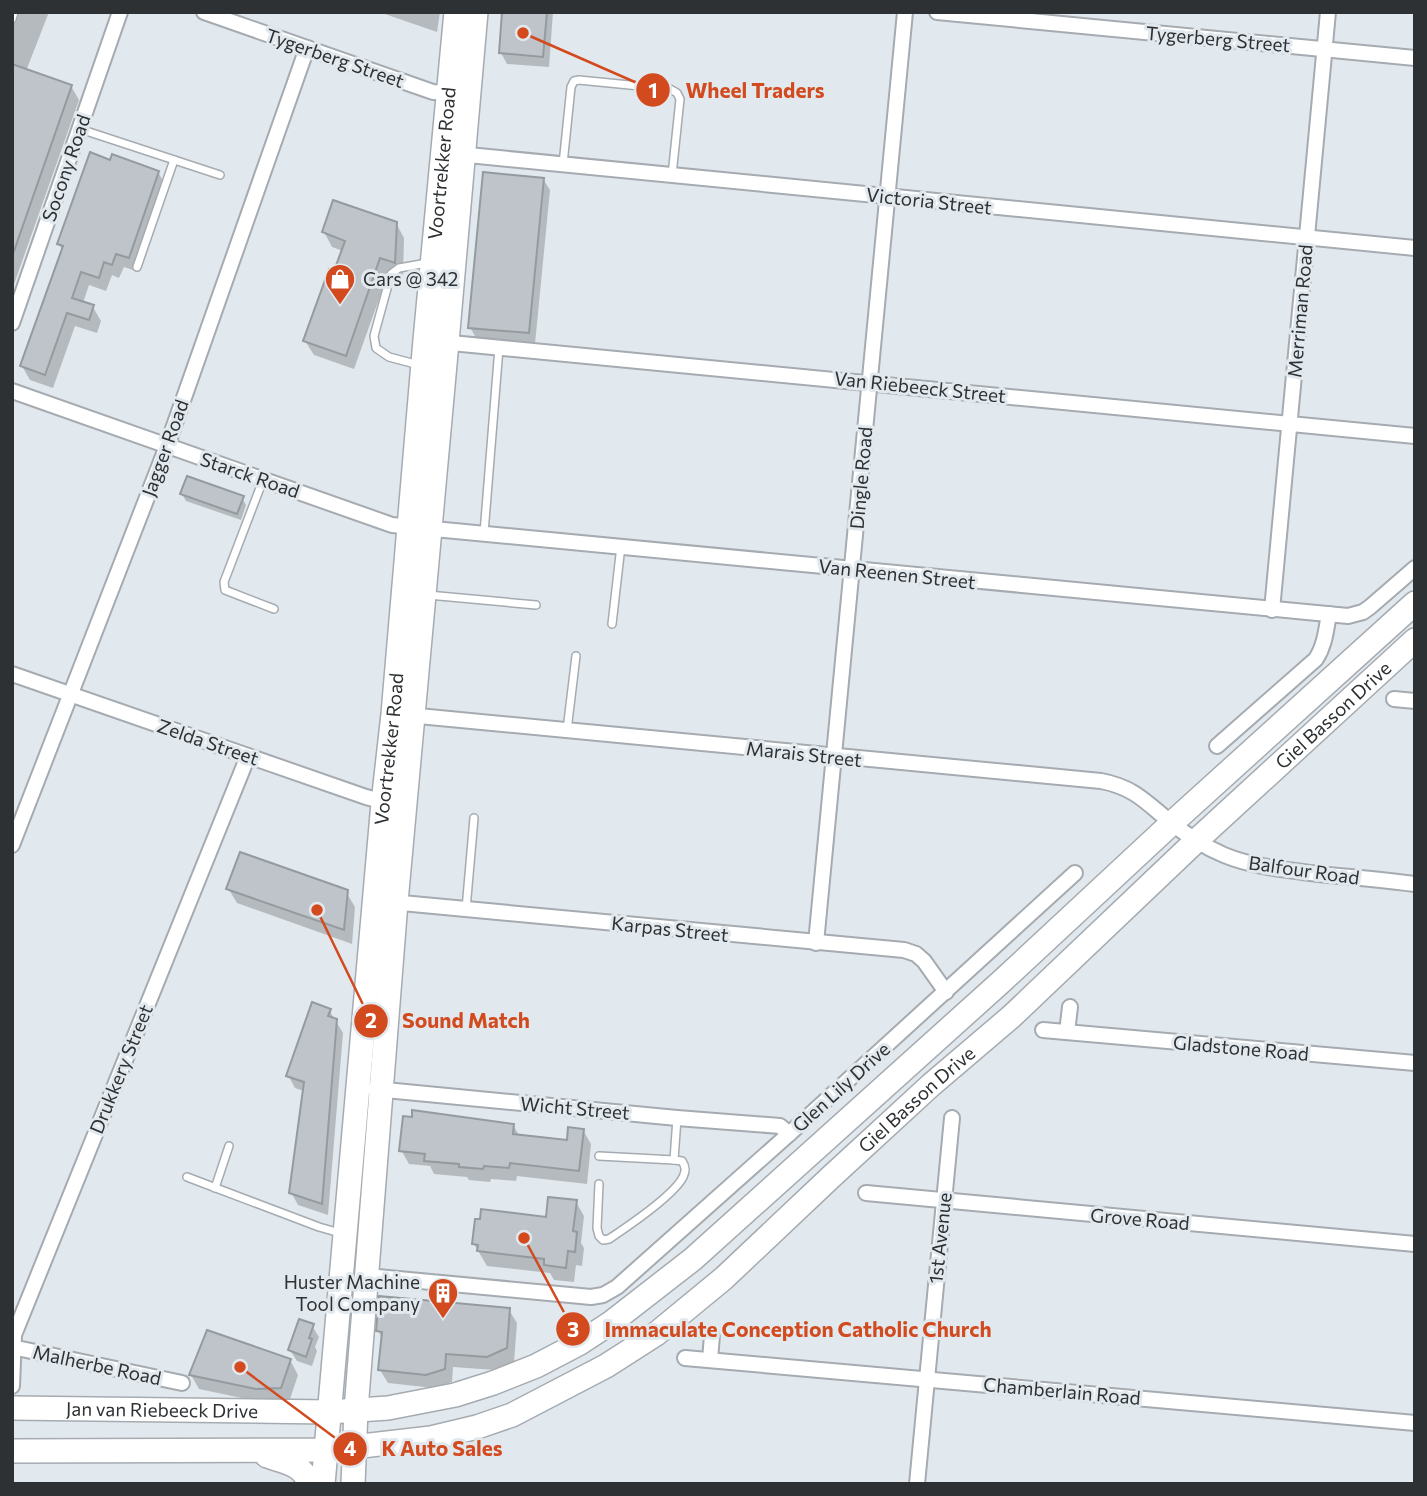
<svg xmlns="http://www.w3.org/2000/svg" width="1427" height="1496" font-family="Commissioner,sans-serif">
<rect width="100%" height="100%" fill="#e2e9ee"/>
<!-- shadow -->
<g fill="#0003">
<path d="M12 12H49L26 71 71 86 79 100 12 290Z"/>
<path d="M379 12H440L437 32Z"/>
<path d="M504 12H553L549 67 507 64 501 53Z"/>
<path d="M111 162 158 172 166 186 136 271 124 267 119 278 112 275 106 291 89 285 83 303 93 307 101 321 97 333 75 326 53 388 30 380 22 366 63 251 59 244Z"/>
<path d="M543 179 550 190 535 344 476 338 470 327Z"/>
<path d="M396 223 404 238 403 276 389 271 354 369 314 355 305 341 343 251 332 247 324 232Z"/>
<path d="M182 494 242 498 246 505 241 520 186 501Z"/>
<path d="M228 888 346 892 355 907 352 944 237 903Z"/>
<path d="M329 1010 343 1033 328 1215 298 1205 291 1192 304 1091 295 1088 288 1075Z"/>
<path d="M513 1125 520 1137 568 1142 583 1130 591 1144 587 1184 517 1176 516 1181 491 1179 490 1182 469 1180 467 1177 434 1174 430 1166 409 1164 401 1150Z"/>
<path d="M576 1202 584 1216 581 1243 584 1248 582 1266 576 1265 574 1282 554 1280 550 1273 487 1266 474 1244 547 1219Z"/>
<path d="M509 1310 517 1323 514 1362 495 1370 453 1367 452 1382 434 1388 388 1383 380 1370 383 1339 378 1331Z"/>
<path d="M312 1326 319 1337 315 1347 317 1351 312 1366 297 1361 290 1350Z"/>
<path d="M290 1360 298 1375 289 1402 266 1403 199 1389 191 1375Z"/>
</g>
<!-- building -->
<g fill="#bec4ca" stroke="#949b9f" stroke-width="2">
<path d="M502 12H547L543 57 499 53Z"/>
<path d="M12 64 72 85 14 251 12 250Z"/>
<path d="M90 152 110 160 112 154 159 171 129 258 116 254 112 265 104 262 99 278 81 272 72 298 94 305 89 320 67 313 45 375 20 366 63 246 57 244Z"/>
<path d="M483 172 544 178 529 333 468 328Z"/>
<path d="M333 200 397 222 395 263 380 258 346 356 303 341 329 269 334 271 345 241 322 232Z"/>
<path d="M187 476 244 496 237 514 180 494Z"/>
<path d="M240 852 348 890 344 930 226 889Z"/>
<path d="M312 1002 331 1009 328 1016 337 1019 322 1204 289 1193 304 1082 286 1076Z"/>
<path d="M412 1110 514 1124 513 1134 567 1140 568 1127 584 1129 579 1171 510 1163 509 1168 484 1166 483 1169 459 1167V1164L424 1161 425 1154 399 1151 403 1116 412 1117Z"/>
<path d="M548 1197 577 1200 573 1231 577 1232 575 1252 568 1251 566 1268 544 1265V1259L477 1251 478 1245 472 1244 475 1219H480L481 1209 546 1217Z"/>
<path d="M379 1296 510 1308 507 1348 487 1357 446 1354 445 1369 426 1375 378 1370 382 1332 376 1331Z"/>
<path d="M299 1319 314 1324 309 1338 312 1339 306 1357 288 1350Z"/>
<path d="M207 1330 291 1359 281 1388 256 1389 189 1375Z"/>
</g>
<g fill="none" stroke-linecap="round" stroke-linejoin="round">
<!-- lane casing -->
<g stroke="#a5abb0" stroke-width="10">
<g id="lane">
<path d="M12 19 14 12"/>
<path d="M80 129 220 175"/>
<path d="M563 164 571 87 574 81 579 80 670 89 677 93 680 99 672 175"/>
<path d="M137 267 174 160"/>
<path d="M419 365 389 357 376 348 374 336 391 274 399 268 427 263"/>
<path d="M263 480 224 582 225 590 274 609"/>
<path d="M484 533 499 348"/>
<path d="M428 595 536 605"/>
<path d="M612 624 621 546"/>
<path d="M567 730 576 656"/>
<path d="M466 909 474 818"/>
<path d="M674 1160 677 1118"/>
<path d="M187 1177 319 1227 340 1233"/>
<path d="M599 1184 597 1228 599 1236 603 1240 609 1239C627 1227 674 1195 683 1177 686 1171 686 1167 682 1161L674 1160 599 1156"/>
<path d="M215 1188 229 1146"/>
</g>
</g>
<!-- street casing -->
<g stroke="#a5abb0" stroke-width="18">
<g id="street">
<path d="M204 12 433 92 455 93"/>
<path d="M937 12 1415 58"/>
<path d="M458 154 1415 248"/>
<path d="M12 323 120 12"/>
<path d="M441 342 1415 436"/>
<path d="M12 391 392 525 1348 616 1363 612 1370 607 1415 568"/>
<path d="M1272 610 1328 12"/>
<path d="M12 674 366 797 388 803"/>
<path d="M1394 699 1415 701"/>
<path d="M408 715 1101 781C1133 787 1145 801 1169 821 1185 834 1205 847 1224 855 1253 867 1287 870 1318 874 1351 877 1383 880 1415 884"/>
<path d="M1217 746 1316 659C1325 645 1326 630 1329 614"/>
<path d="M12 845 167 446 307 48"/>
<path d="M391 902 904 950 916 954 924 961 946 992"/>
<path d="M816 943 905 12"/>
<path d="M1043 1030 1415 1063"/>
<path d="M1067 1032 1070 1007"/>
<path d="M375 1089 677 1118 780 1126 789 1134"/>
<path d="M866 1193 1415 1244"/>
<path d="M367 1276 591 1297 603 1295 617 1287 789 1134 1075 873"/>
<path d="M12 1347 182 1383"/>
<path d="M685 1358 1415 1423"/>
<path d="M710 1360 712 1335"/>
<path d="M12 1386 14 1335 248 756"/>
<path d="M917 1484 952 1118"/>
</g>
</g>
<!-- primary casing -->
<g stroke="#a5abb0" stroke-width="26">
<g id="primary">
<path id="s1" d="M12 1408 329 1412 388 1408 455 1395 493 1383 536 1366 580 1343 612 1322 693 1259 1002 981 1172 823 1415 603"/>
<path id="s2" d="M12 1451 327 1450 431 1438 477 1427 512 1415 606 1366 656 1334 724 1278 832 1176 931 1085 1012 1016 1197 840 1415 640"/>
<path d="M267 1456C284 1462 304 1464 309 1484"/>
<path id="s3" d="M323 1484 383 803 393 714 425 340 456 12"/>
<path d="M353 1484 356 1410 396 902 447 342 476 12"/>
</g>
</g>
<!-- lane -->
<use href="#lane" stroke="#fff" stroke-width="7"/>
<!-- street -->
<use href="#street" stroke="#fff" stroke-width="14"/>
<!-- primary -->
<use href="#primary" stroke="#fff" stroke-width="23"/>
</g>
<!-- icons -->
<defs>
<g id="shop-pin" transform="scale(1.575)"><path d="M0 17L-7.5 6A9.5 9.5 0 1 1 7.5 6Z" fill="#d24a1e" stroke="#e2e9ee"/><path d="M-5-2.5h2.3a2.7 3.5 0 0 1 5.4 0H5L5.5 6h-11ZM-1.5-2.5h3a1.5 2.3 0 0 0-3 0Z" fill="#fff"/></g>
<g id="building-pin" transform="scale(1.575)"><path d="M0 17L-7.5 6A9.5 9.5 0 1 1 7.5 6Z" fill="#d24a1e" stroke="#e2e9ee"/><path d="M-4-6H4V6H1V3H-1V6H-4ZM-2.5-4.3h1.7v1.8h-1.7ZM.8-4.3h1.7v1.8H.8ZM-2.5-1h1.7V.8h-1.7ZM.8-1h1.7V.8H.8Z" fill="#fff"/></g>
</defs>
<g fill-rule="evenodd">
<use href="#shop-pin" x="340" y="279"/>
<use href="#building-pin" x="443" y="1293"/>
</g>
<g text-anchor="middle" stroke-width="6" stroke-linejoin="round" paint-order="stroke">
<!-- street labels -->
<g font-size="19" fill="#2e3133" stroke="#e2e9ee">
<text transform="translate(1218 39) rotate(5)" y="7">Tygerberg Street</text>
<text transform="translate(335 58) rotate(19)" y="7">Tygerberg Street</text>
<text dy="7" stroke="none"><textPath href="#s3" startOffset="1326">Voortrekker Road</textPath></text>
<text transform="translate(66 168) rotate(-71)" y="7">Socony Road</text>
<text transform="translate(929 201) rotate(6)" y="7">Victoria Street</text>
<text transform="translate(1300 311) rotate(-85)" y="7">Merriman Road</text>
<text transform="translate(920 387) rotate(6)" y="7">Van Riebeeck Street</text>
<text transform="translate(165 448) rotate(-70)" y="7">Jagger Road</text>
<text transform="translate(250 475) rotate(19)" y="7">Starck Road</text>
<text transform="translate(861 478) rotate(-85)" y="7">Dingle Road</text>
<text transform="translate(897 574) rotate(6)" y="7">Van Reenen Street</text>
<text dy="7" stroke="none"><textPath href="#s2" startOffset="1587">Giel Basson Drive</textPath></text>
<text transform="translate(208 742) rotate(19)" y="7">Zelda Street</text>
<text dy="7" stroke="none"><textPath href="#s3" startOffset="738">Voortrekker Road</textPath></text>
<text transform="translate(804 754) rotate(6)" y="7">Marais Street</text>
<text transform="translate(1304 870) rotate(8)" y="7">Balfour Road</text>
<text transform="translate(670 929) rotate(6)" y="7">Karpas Street</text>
<text transform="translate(1241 1048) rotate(5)" y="7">Gladstone Road</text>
<text transform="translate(121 1069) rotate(-68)" y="7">Drukkery Street</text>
<text transform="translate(841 1087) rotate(-42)" y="7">Glen Lily Drive</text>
<text dy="7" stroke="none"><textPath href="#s2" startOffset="1020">Giel Basson Drive</textPath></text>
<text transform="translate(575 1108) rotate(5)" y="7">Wicht Street</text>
<text transform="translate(1140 1219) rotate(5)" y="7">Grove Road</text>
<text transform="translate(940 1238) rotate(-84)" y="7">1st Avenue</text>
<text transform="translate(97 1365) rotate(12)" y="7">Malherbe Road</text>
<text transform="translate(1062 1391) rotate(5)" y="7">Chamberlain Road</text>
<text dy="7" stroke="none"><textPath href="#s1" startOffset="150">Jan van Riebeeck Drive</textPath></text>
</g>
<!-- poi labels -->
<g font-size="19" fill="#2e3133" stroke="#e2e9ee" text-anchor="start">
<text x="363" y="286">Cars @ 342</text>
<text x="420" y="1289" text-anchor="end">Huster Machine<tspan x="420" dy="22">Tool Company</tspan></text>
</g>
</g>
<!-- callouts -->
<path fill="none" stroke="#d24a1e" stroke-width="2.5" d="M523 33L653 90M317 910L371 1021M524 1238L573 1329M240 1367L350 1449"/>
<g fill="#d24a1e" stroke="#e2e9ee" stroke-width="2.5">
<circle cx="523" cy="33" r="7"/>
<circle cx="317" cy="910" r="7"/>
<circle cx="524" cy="1238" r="7"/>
<circle cx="240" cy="1367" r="7"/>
<circle cx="653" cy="90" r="18"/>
<circle cx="371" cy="1021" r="18"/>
<circle cx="573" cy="1329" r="18"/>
<circle cx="350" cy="1449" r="18"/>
</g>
<g font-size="21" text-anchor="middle" font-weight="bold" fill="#fff">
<text x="653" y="98">1</text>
<text x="371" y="1028">2</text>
<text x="573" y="1337">3</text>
<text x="350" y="1456">4</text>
</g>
<g font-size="21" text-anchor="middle" font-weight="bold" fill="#d24a1e" stroke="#e2e9ee" stroke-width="6" stroke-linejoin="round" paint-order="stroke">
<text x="755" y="98">Wheel Traders</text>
<text x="466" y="1028">Sound Match</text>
<text x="798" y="1337">Immaculate Conception Catholic Church</text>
<text x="442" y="1456">K Auto Sales</text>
</g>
<!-- border -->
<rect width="1427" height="1496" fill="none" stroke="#2e3133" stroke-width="28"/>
</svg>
